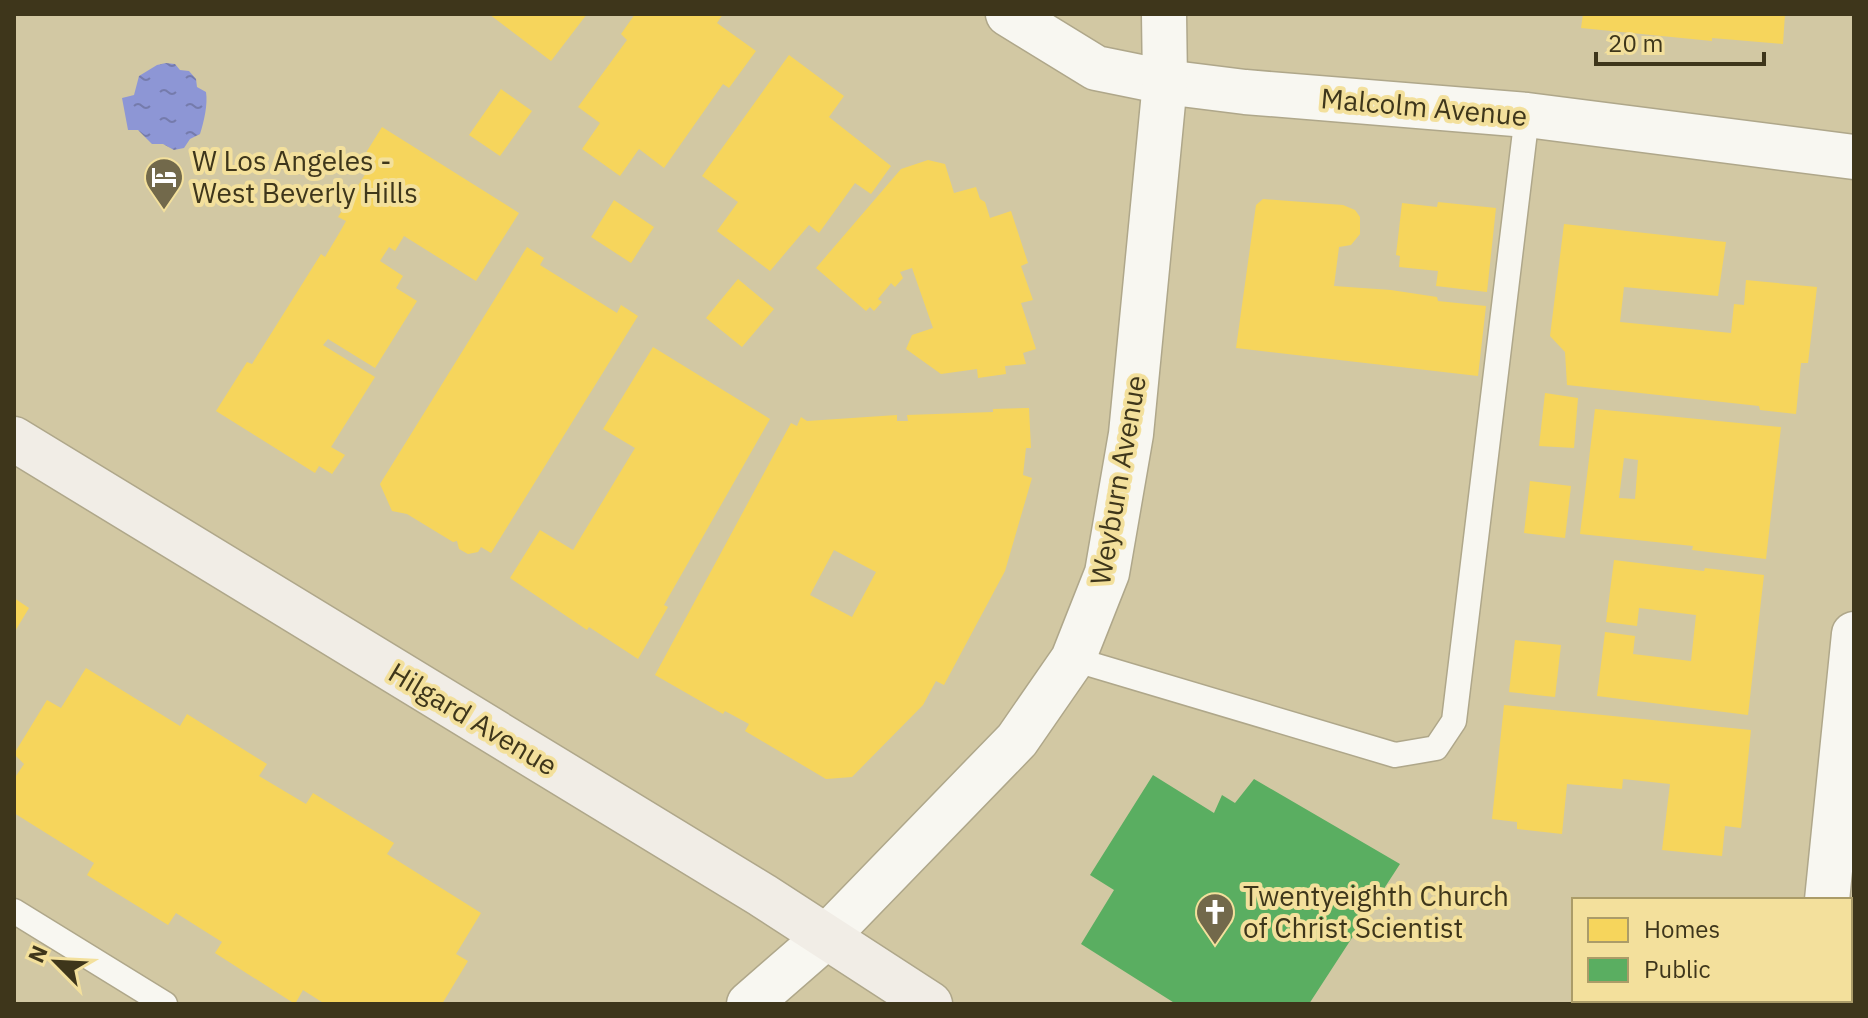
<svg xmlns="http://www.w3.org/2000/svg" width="1868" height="1018" font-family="'IBM Plex Sans',sans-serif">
<defs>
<pattern id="water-ripples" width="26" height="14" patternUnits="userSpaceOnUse" patternTransform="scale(2)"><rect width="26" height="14" fill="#8d96d5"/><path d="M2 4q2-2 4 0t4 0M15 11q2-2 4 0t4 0" fill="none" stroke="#757bac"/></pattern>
</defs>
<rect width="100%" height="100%" fill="#d2c8a3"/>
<!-- water -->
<path fill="url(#water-ripples)" d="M166 63 175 64 180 70 189 71 196 79 197 87 206 92C208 104 204 122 200 134L190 139 184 148 174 150 163 144H152L138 130H128L122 98 134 95 139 76 157 65Z"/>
<!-- homes -->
<g fill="#f6d55c" fill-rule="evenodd">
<path d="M489 14H587L551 61Z"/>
<path d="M635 14H723L717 23 756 51 729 88 723 84 664 168 639 149 620 176 582 149 600 123 578 107 627 40 621 34Z"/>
<path d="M1583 14H1785L1783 44 1712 38V41L1581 28Z"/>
<path d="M789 55 844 96 829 117 891 166 871 194 855 183 819 233 809 225 770 271 717 231 738 202 702 176Z"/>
<path d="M501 89 532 111 500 156 469 135Z"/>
<path d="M382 127 519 213 476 281 404 236 395 251 389 247 380 261 403 276 396 288 417 301 375 368 328 339 323 345 375 377 331 447 345 455 332 474 319 466 315 473 216 411 247 362 252 364 321 254 325 257 341 230 346 221 338 217 373 162 364 156Z"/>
<path d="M928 160 945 164 954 193 976 187 980 199 985 202 990 218 1011 211 1028 263 1021 266 1033 300 1021 303 1036 349 1023 353 1026 364 1005 366 1006 374 978 378 977 369 941 374 906 349 912 335 933 328 912 268 900 272 903 278 895 287 891 283 878 299 882 302 874 311 870 307 866 311 816 268 901 169Z"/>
<path d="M1263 199 1343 205 1355 210 1360 217V234L1351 245 1339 247 1334 286 1391 290 1437 297 1438 301 1486 306 1478 376 1236 348 1256 205Z"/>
<path d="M614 200 654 227 631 263 591 237Z"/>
<path d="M1438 202 1496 208 1487 292 1436 286 1438 271 1399 267 1400 256 1396 255 1402 203 1437 207Z"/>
<path d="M1564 224 1726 242 1718 296 1624 287 1620 322 1731 333 1734 304 1744 305 1746 280 1817 287 1808 363H1801L1796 414 1760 410 1759 406 1567 385 1565 352 1550 336Z"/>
<path d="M527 247 544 258 540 265 617 313 621 305 638 316 491 553 481 547 478 552 468 554 459 549 457 541 453 542 407 514 392 511 380 484Z"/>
<path d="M738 279 774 309 742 347 706 318Z"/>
<path d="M653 347 770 419 664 605 668 607 638 659 589 627 587 630 510 578 540 530 573 550 635 448 603 429Z"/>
<path d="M1545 393 1578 398 1574 448 1539 446Z"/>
<path d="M1029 408 1031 448H1026L1023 475 1032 478 1005 571 944 685 936 681 923 705 852 777 826 779 745 731 749 724 725 711 723 714 655 675 791 423 797 426 801 417 807 421 897 415V421H908L907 415 993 412V409ZM834 550 876 572 852 617 810 595Z"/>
<path d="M1595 409 1781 427 1766 559 1692 550 1693 546 1580 534ZM1624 458 1638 460 1635 499 1619 498Z"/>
<path d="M1530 481 1571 486 1565 538 1524 533Z"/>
<path d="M1614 560 1704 571 1705 568 1764 575 1748 715 1597 696 1605 632 1635 636 1633 654 1691 661 1696 615 1639 608 1637 626 1606 622Z"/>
<path d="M14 598 29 608 14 633Z"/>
<path d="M1515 640 1561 645 1555 697 1509 692Z"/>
<path d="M86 668 180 726 187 714 267 764 259 776 306 804 313 793 394 843 387 854 481 913 456 954 468 961 442 1004H325L303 990 295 1004 215 953 222 942 176 913 168 925 87 875 94 863 14 813V779L24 764 14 754 47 700 61 708Z"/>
<path d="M1504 705 1751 730 1741 828 1725 826 1722 856 1662 850 1670 784 1623 779 1622 789 1567 784 1562 834 1517 829V822L1492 819Z"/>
</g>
<!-- public -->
<path fill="#5aae61" d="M1153 775 1214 813 1222 795 1235 803 1254 779 1400 864 1309 1004H1176L1081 944 1114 890 1090 875Z"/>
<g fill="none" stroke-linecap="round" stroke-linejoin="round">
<!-- lane casing -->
<g stroke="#afa78a" stroke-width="27">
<g id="lane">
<path d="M1073 659 1395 755 1436 748 1454 721 1527 115"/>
<path d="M14 911 165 1004"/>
</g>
</g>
<!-- street casing -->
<g stroke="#afa78a" stroke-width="47">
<g id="street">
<path d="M1008 14 1096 68 1165 82 1245 92 1527 115 1854 157"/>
<path d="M1827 900 1854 634"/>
<path d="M749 1004 826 937 1017 740 1073 659 1107 573 1131 434 1165 82 1164 14"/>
<path d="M1816 1004V1000"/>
</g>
</g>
<!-- secondary casing -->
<g stroke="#afa78a" stroke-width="47">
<path id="secondary" d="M14 439 762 895 930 1004"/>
</g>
<!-- lane -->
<use href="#lane" stroke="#f8f7f1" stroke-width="24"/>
<!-- street -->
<use href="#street" stroke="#f8f7f1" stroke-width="44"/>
<!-- secondary -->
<use href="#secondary" stroke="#f1ede6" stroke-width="44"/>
</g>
<!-- icons -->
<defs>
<g id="hotel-pin" transform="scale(2)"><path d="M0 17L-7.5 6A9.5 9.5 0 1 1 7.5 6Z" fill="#72694b" stroke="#f3e09c"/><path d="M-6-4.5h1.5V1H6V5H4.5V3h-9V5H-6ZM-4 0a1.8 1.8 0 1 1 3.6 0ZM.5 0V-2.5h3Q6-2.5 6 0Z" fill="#fff"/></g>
<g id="church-pin" transform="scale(2)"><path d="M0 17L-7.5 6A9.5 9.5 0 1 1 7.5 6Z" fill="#72694b" stroke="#f3e09c"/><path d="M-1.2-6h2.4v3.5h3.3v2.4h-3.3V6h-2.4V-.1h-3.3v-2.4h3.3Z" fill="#fff"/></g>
</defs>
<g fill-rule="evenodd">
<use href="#hotel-pin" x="164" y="177"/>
<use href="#church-pin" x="1215" y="912"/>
</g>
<g text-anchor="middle" stroke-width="8" stroke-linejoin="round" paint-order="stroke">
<!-- street labels -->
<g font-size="28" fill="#3e361b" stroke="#f3e09c">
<text transform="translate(1424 107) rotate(5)" y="10">Malcolm Avenue</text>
<text transform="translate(1118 480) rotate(-80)" y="10">Weyburn Avenue</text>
<text transform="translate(473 719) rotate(31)" y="10">Hilgard Avenue</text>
</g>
<!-- poi labels -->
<g font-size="28" fill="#3e361b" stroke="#f3e09c" text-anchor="start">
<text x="192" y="171">W Los Angeles -<tspan x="192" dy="32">West Beverly Hills</tspan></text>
<text x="1243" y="906">Twentyeighth Church<tspan x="1243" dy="32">of Christ Scientist</tspan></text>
</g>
</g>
<!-- border -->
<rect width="1868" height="1018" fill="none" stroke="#3e361b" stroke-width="32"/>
<!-- legend -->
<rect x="1572" y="898" width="280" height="104" fill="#f3e09c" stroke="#ab9c68" stroke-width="2"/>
<rect x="1588" y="918" width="40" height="24" fill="#f6d55c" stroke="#ab9c68" stroke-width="2"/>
<text x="1644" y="938" font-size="24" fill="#3e361b">Homes</text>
<rect x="1588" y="958" width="40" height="24" fill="#5aae61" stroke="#ab9c68" stroke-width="2"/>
<text x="1644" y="978" font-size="24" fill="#3e361b">Public</text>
<!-- north arrow -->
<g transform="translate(56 962) rotate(294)" stroke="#f3e09c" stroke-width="6" paint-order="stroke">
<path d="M0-6L14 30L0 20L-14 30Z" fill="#3e361b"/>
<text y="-12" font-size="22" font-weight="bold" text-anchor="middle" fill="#3e361b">N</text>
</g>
<!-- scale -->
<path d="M1596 52v12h168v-12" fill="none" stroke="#3e361b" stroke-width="4"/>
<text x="1608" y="52" font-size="24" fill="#3e361b" stroke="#f3e09c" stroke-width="6" paint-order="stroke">20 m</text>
</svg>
